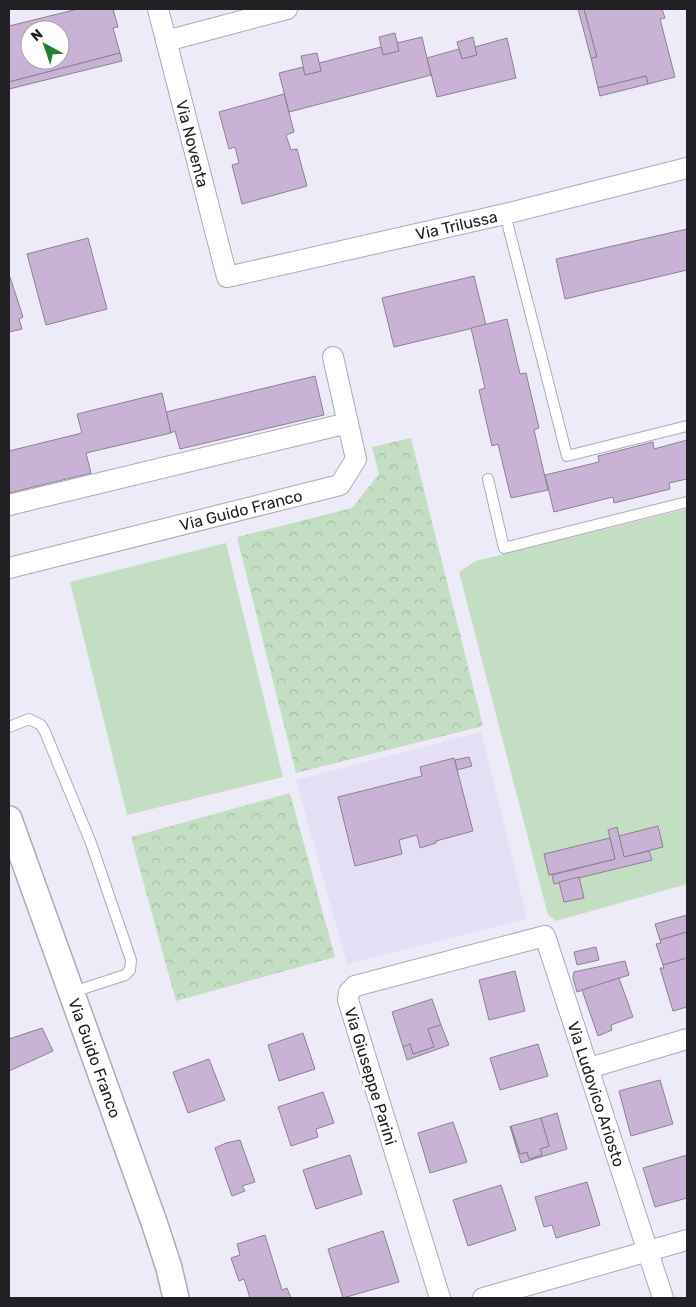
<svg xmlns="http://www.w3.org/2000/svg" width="696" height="1307" font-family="Rubik,sans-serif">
<defs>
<pattern id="park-crowns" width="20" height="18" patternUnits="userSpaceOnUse" patternTransform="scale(1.25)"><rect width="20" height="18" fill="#c3dec2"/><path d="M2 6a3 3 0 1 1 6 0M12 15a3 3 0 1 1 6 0" fill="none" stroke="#a7bea7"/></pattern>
</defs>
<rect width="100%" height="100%" fill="#edebf8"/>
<!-- education -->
<path fill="#e4dff5" d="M481 732 527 919 347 964 296 780Z"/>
<!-- green -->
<g fill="#c3dec2">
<path d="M687 509V884L556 921 548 915 459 572 476 561Z"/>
<path d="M226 543 283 777 127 815 70 582Z"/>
</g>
<!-- park -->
<g fill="url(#park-crowns)">
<path d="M411 438 483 726 296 773 237 537 352 508 379 474 372 447Z"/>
<path d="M290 793 335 957 176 1001 131 837Z"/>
</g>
<!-- building -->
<g fill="#c9b2d6" stroke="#8a838e" fill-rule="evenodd">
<path d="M78 9H113L118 27 113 28 120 53 9 82V26ZM30 30H60V60H30Z"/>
<path d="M578 9H584L597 57 591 58Z"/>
<path d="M584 9H662L665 18 660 19 675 77 648 84 646 76 598 88 591 58 597 57Z"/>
<path d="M395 33 399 51 383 55 379 37Z"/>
<path d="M422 37 431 75 289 112 279 73 303 67 305 75 321 71 319 63 381 47 383 55 399 51 397 43Z"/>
<path d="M473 37 477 55 462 59 457 42Z"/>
<path d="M507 38 516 78 437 97 427 58 459 49 462 59 477 55 475 47Z"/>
<path d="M120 53 122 61 9 89V82Z"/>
<path d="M317 53 321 71 305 75 301 56Z"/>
<path d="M646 76 648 84 600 96 598 88Z"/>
<path d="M284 94 294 132 286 135 291 150 297 149 307 186 242 204 232 165 239 163 235 147 229 149 219 112Z"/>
<path d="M687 229V270L565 299 556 259Z"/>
<path d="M88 238 107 309 46 325 27 254Z"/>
<path d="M9 274 23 317 19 319 22 329 9 332Z"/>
<path d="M474 276 486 325 394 347 382 298Z"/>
<path d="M507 319 520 374 526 373 539 428 534 430 548 490 511 498 498 444 492 446 479 390 485 388 471 328Z"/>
<path d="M315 376 324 415 180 449 175 431 171 433 166 412Z"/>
<path d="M162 393 171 433 86 453 91 473 9 493V451L82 433 77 414Z"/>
<path d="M687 440V479L669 483 670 489 614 503 613 497 554 512 545 475 599 462 598 456 653 442 654 449Z"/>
<path d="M469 757 472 766 457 770 455 760Z"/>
<path d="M454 758 473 831 436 841V843L420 848 417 835 399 840 402 854 355 866 338 797 422 776 420 767Z"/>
<path d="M658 826 663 847 624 857 619 836Z"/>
<path d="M617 827 624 857 649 851 652 860 554 884 552 875 615 859 608 830Z"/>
<path d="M610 838 615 859 549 875 544 854Z"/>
<path d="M579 877 584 898 564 902 559 882Z"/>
<path d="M687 915V932L660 940 655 924Z"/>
<path d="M687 932V958L663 965 656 944 661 943 660 940Z"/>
<path d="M596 947 599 960 577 965 574 952Z"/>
<path d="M687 958V1007L673 1011 660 968H664L663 965Z"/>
<path d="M625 961 629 975 577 992 573 978 574 972Z"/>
<path d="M515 971 525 1011 489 1020 479 980Z"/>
<path d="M619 978 633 1017 611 1025 612 1030 598 1036 582 990Z"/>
<path d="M432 999 441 1025 428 1029 434 1047 413 1054 410 1044 403 1047 392 1012Z"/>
<path d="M441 1025 449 1045 407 1060 403 1047 410 1044 413 1054 434 1047 428 1029Z"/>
<path d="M42 1028 53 1051 9 1071V1039Z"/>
<path d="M303 1033 315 1069 279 1081 268 1045Z"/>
<path d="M538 1044 548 1076 500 1090 490 1058Z"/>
<path d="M209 1059 225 1100 188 1113 173 1072Z"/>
<path d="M660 1080 673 1124 631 1136 619 1091Z"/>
<path d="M323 1092 334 1123 316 1129 318 1137 291 1146 278 1107Z"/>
<path d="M557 1113 567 1149 521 1163 510 1126 520 1154 527 1152 529 1159 542 1155 540 1149 549 1146 541 1118Z"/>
<path d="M541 1118 549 1146 540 1149 542 1155 529 1159 527 1152 520 1154 511 1126Z"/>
<path d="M453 1122 467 1162 430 1173 418 1133Z"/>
<path d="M240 1140 255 1182 242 1186 245 1191 232 1196 215 1148 226 1143Z"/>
<path d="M350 1155 362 1194 316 1209 303 1170Z"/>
<path d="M687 1155V1198L655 1207 643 1168Z"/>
<path d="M587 1182 600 1225 556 1238 552 1225 544 1227 535 1197Z"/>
<path d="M501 1185 516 1230 468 1246 453 1200Z"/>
<path d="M383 1231 399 1282 343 1298 328 1249Z"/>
<path d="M265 1235 282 1290 287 1288 291 1298H250L244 1279 239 1281 231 1258 240 1255 237 1244Z"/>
</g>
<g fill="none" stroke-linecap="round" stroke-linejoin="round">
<!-- service casing -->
<g stroke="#acaab7" stroke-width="12">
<g id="service">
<path d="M505 214 567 456 687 426"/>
<path d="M488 479 504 548 687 502"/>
<path d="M9 727 29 719 41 725 45 732 91 843 131 960 130 970 125 975 73 992"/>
</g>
</g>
<!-- minor casing -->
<g stroke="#acaab7" stroke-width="22">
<g id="minor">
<path id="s1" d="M158 9 227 277 505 214 687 168"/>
<path d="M166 41 287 9"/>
<path d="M9 505 348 423"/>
<path id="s2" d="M9 568 340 485 356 459 333 357"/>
<path d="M589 1068 687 1039"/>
<path id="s3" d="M440 1298 348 1000 349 992 355 986 545 936 663 1298"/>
<path d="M483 1298 687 1240"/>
</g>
</g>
<!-- tertiary casing -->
<g stroke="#acaab7" stroke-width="28">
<g id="tertiary">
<path id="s4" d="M9 819 154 1222 169 1268 176 1298"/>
</g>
</g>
<!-- service -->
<use href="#service" stroke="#fff" stroke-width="10"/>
<!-- minor -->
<use href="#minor" stroke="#fff" stroke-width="20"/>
<!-- tertiary -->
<use href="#tertiary" stroke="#fff" stroke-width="25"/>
</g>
<g text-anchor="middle" stroke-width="5" stroke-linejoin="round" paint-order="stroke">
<!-- street labels -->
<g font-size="16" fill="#212025" stroke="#fff">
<text dy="6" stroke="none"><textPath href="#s1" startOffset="139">Via Noventa</textPath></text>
<text dy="6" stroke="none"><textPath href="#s1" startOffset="512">Via Trilussa</textPath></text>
<text dy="6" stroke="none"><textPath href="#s2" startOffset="239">Via Guido Franco</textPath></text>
<text dy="6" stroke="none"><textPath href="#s4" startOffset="254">Via Guido Franco</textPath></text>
<text transform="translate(371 1076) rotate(73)" y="6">Via Giuseppe Parini</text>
<text dy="6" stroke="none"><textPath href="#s3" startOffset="691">Via Ludovico Ariosto</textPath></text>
</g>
</g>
<!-- border -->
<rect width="696" height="1307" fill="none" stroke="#212025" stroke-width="20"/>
<!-- north arrow -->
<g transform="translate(45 45) rotate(320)"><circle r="24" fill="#ffffff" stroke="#a6a6a8"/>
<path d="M0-4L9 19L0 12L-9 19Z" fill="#237f2f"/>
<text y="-8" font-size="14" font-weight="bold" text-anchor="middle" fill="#212025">N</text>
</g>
</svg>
